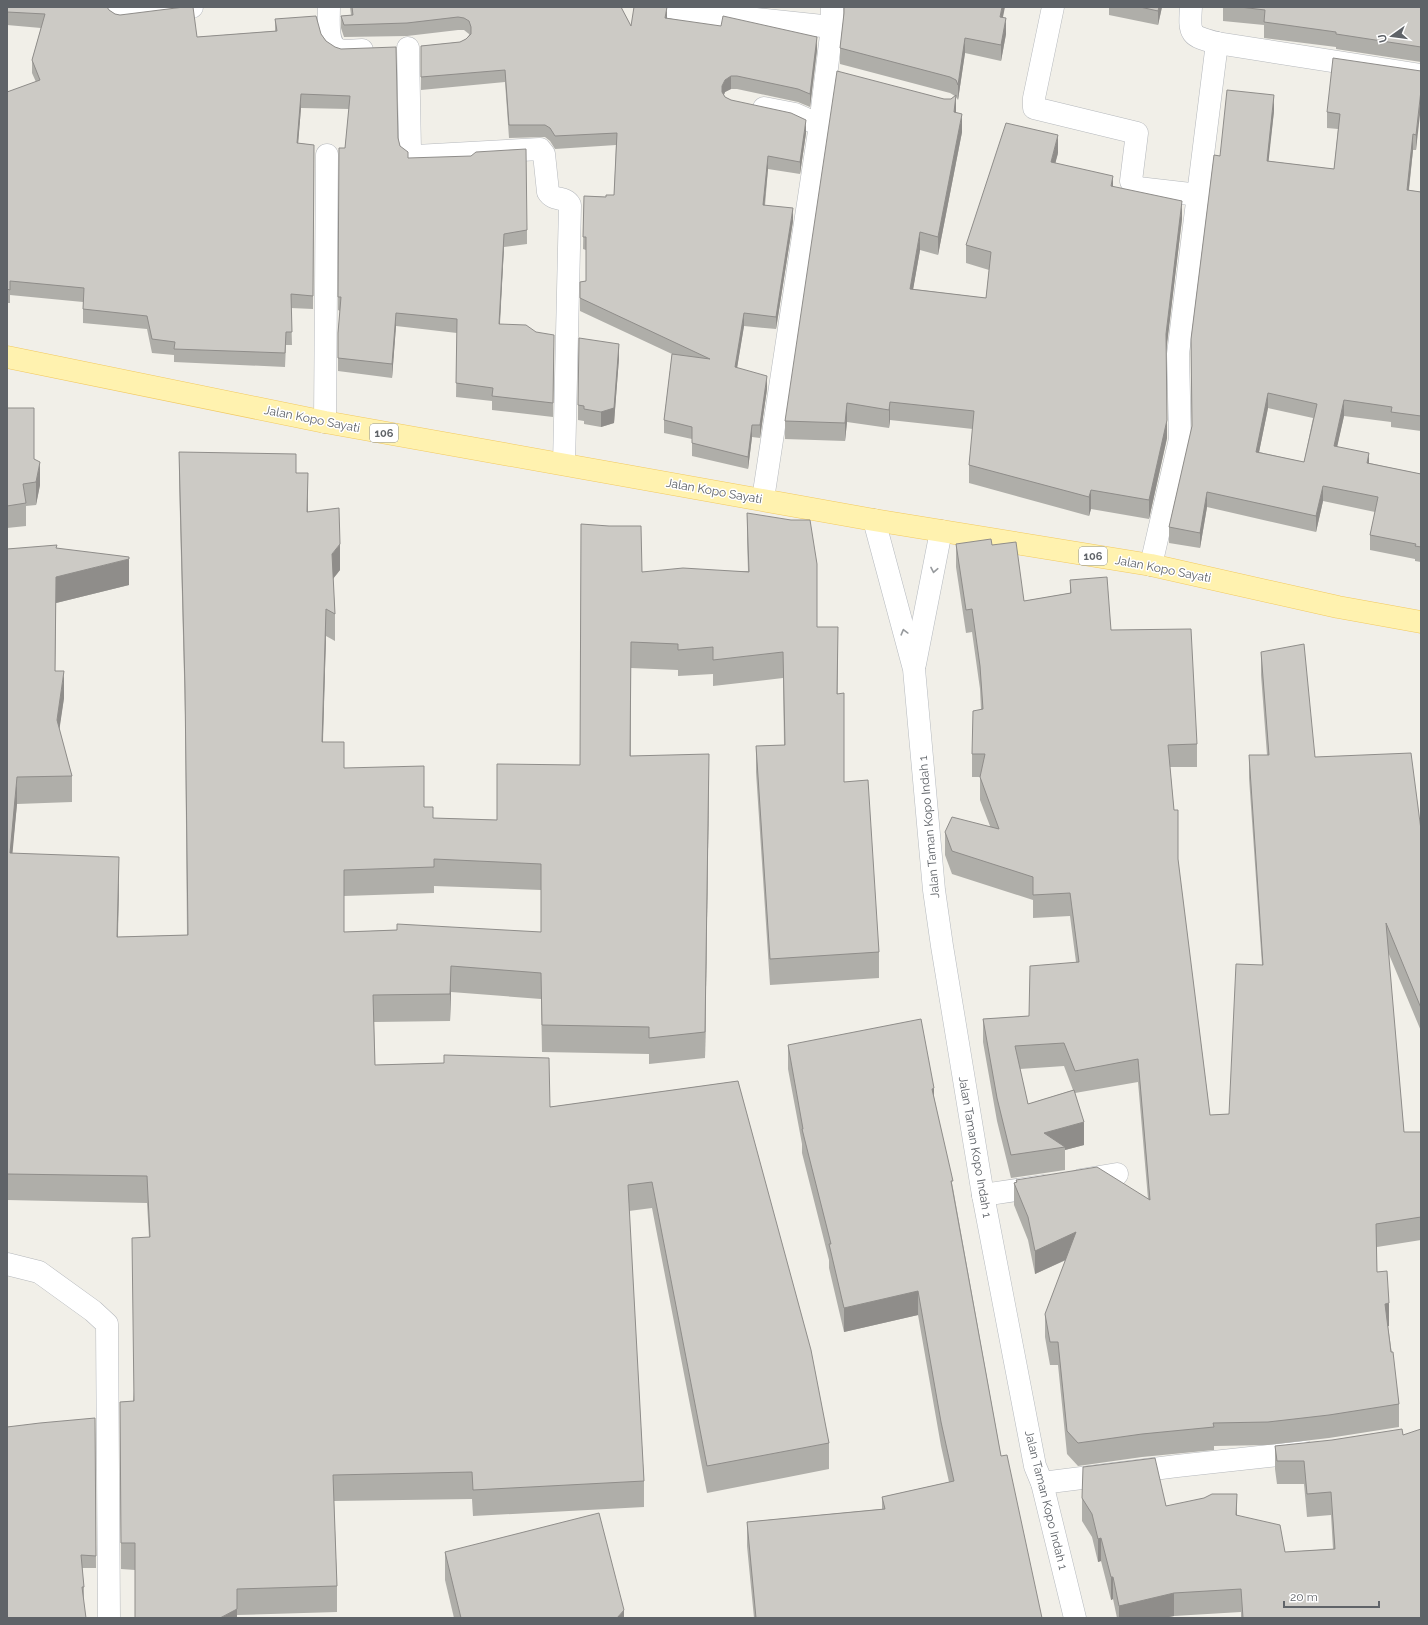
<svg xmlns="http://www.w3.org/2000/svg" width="1428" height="1625" font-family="Raleway,sans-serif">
<rect width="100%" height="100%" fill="#f1efe8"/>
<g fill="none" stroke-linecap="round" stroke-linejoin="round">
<!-- street casing -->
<g stroke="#b5b8bc" stroke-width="23">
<g id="street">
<path d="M112 7 119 16 192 7"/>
<path d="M329 7C329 19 326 46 340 50 346 52 355 50 362 50"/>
<path d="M669 7 699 13 832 27"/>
<path d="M1053 7 1034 98V108L1137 133 1131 181 1138 188 1199 195"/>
<path d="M1191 7C1189 35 1190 36 1217 43L1421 75"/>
<path d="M408 48 410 151 416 156 540 149 544 154 548 192C553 201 565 196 570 205L564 464"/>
<path d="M764 108 795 114 820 125"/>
<path d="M325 422 327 155"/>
<path d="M763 499 820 125 832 27V7"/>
<path d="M1151 565 1180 439 1178 354 1217 43"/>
<path d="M1081 1180 1117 1174"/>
<path d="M983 1195 1043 1186"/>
<path d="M7 1264 39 1272 93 1311 107 1324 109 1618"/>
<path d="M1042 1483 1177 1466 1305 1452"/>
</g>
</g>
<!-- secondary casing -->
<g stroke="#b6babf" stroke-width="23">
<g id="secondary">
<path d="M874 520 914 669 934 890 942 946 983 1195 1035 1466 1042 1483 1075 1618"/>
<path d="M915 664 941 531"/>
</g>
</g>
<!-- primary casing -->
<g stroke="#f2c960" stroke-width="23">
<path id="primary" d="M7 357 325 422 874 520 1151 565 1338 607 1421 622"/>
</g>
<!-- street -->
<use href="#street" stroke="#fff" stroke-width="22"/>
<!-- secondary -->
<use href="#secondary" stroke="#fff" stroke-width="22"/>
<!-- primary -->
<use href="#primary" stroke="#fff2af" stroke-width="22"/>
</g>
<!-- wall -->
<g fill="#afaea9" fill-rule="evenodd">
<path d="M7 7 109 10 115 14 197 37 275 31V19L321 34 398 138 400 146 408 158 527 230V244L504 247 500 324 554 348 553 417 492 410V401L456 397 457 333 396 326 392 378 338 371V333L340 311 338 310 339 148H345L349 109 301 108 298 143 314 145 313 309 291 308 292 345H286L285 367 174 362V355L152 353 147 329 83 323V302L10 295V303H7V92L36 82 32 73V60L41 28 7 25Z"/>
<path d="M350 7H621L631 26 667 18 817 50 810 107 798 102 737 89H731L725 92 724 95 725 97 731 100 806 133 800 174 768 169 765 206 793 221 776 329 744 326 737 368 767 389 760 438 752 437 748 469 692 456V439L664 433V420L672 354 580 311V282L586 281V250L583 249 584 196 606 197 614 195 616 145 555 149 550 141 545 137 509 138 505 82 421 90V46L460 42 466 39 469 35V34L464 30H458L407 36 344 37 341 28V16L351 15Z"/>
<path d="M1109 7H1162L1158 25 1109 15Z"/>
<path d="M1223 7H1421V62L1336 49V47L1264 38V25L1223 21Z"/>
<path d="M844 14 1003 18 1006 34 1001 61 965 53 958 100 956 97V113L962 132 938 255 920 250 913 289 986 298 989 270 966 263V245L1058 153 1055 163 1113 187 1182 219 1166 350 1167 438 1149 519 1091 509 1089 516 969 483V465L973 429 890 420 889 428 847 422 845 441 785 439V421L944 99H951L955 96 950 93 840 64V48Z"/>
<path d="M1421 71 1416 150H1413L1409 190 1421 192V431L1391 427V422L1344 416 1337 446 1369 463 1421 474V562L1415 561V559L1370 550V535L1375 512 1323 501 1316 532 1207 507 1200 548 1169 543V527L1192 427 1191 339 1220 156 1274 111 1268 161 1334 169 1338 129 1327 128V112ZM1268 408 1313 418 1304 462 1259 452Z"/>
<path d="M619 358 614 423 601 427 584 424V421L578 420V405Z"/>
<path d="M7 408 34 459 40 485 36 505 26 506V526L7 528Z"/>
<path d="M179 452 296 473 308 499V512L340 570 333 579 335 614V641L326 636 323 742 344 768 424 807 433 818 497 820 580 765 642 572 748 571 747 540V513L817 627 838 654 837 694 844 782 879 952V978L770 985 756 772V746L784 745 783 678 713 686V674L678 676V670L631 668V756L709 781 705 1058 649 1064V1054L542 1052 541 999 451 992 450 1021 374 1022 375 1065 444 1063V1055L550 1107 738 1081 829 1443V1469L707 1493 652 1208 629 1211 644 1481V1507L473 1516 472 1499 334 1501 337 1586V1612L237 1615V1618L135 1570 121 1569 120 1402 133 1401 149 1237 147 1203 7 1200V549L57 548 129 585 56 603 55 671 64 698 59 729 72 776V802L17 804 12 853 119 884 118 937 187 935 185 715 179 479ZM434 886 541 890V932L397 930 344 932V896L434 893Z"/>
<path d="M956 544 992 545 1024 601 1070 593V580L1111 630 1197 744V767H1170L1174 810 1178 833V862L1210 1115 1229 1114 1262 965 1249 778V755H1267L1261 675V652L1315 757 1421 830V1031L1388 952 1404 1132H1421V1240L1377 1247V1272L1389 1326H1388L1399 1404V1427L1329 1438 1268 1445 1214 1446V1450L1142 1457 1078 1466 1067 1454 1058 1365H1050L1045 1337V1314L1066 1260 1035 1274 1028 1240 1014 1205V1183L1016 1182V1180L1148 1199 1138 1082 1075 1093 1084 1145 1065 1150V1170L1011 1178 997 1121 983 1042V1019L1029 1016 1076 962 1070 916 1033 918V900L952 874 945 855V832L990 826 980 800V777H972V754L981 710 980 689 972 632 966 633 956 567ZM1064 1066 1073 1090 1028 1104 1020 1069Z"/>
<path d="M788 1045 934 1097 953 1188 1001 1456 1042 1618H754L747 1546V1522L882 1509V1497L949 1482 941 1446 918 1315 844 1332 829 1268V1260L802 1153V1144L788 1069Z"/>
<path d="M95 1418 96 1568H82L84 1587V1600L7 1618Z"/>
<path d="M1403 1435 1421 1618H1241V1612L1174 1616 1164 1618H1117L1113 1599 1111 1600 1101 1561 1098 1562 1092 1537 1082 1521V1498L1166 1506 1237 1515 1285 1552 1333 1549 1331 1515 1307 1517 1304 1484H1277L1275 1469V1446Z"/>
<path d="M445 1552 624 1618H454L445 1580Z"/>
</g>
<!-- shaded-wall -->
<g fill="#8f8d8a">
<path d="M667 7V19L665 18Z"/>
<path d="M1002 7H1005L1000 32V17Z"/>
<path d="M1159 7H1162L1158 25V11Z"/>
<path d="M1006 18V34L1001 61V45Z"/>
<path d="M817 37V50L810 107V94Z"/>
<path d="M965 38V53L958 100V85Z"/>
<path d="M731 76V89L725 92 722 99V86L725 80Z"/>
<path d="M1421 90V106L1416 150V135Z"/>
<path d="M301 94V108L297 157V143Z"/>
<path d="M956 95V113L954 112Z"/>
<path d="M1274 95V111L1267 176V161Z"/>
<path d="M962 114V132L938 255V237Z"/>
<path d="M806 120V133L800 174V162Z"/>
<path d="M1413 134V150L1407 205V190Z"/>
<path d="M1058 135V153L1051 180V162Z"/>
<path d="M768 156V169L763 218V205Z"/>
<path d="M1113 176V194L1111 186Z"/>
<path d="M1182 201V219L1166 353V334Z"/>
<path d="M793 208V221L776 329V317Z"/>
<path d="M920 232V250L910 307V289Z"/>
<path d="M504 234V247L499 338V324Z"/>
<path d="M396 313V326L392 378V364Z"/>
<path d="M744 313V326L735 380V367Z"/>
<path d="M619 344V358L614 423 601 427V412Z"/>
<path d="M767 376V389L760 438V425Z"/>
<path d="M1268 393V408L1256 467V452Z"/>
<path d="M1344 400V416L1334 461V446Z"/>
<path d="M890 402V420L889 428V410Z"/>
<path d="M847 403V422L845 441V423Z"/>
<path d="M1167 420V438L1149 519V500Z"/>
<path d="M752 425V437L748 469V457Z"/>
<path d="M1369 453V469L1367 463Z"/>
<path d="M40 462V485L36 505V482Z"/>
<path d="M308 473V499L307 538V512Z"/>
<path d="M1323 486V501L1316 532V516Z"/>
<path d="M1091 490V509L1089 516V497Z"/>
<path d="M1207 492V507L1200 548V533Z"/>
<path d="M340 544V570L332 580V554Z"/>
<path d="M129 559V585L56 603 55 698 56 577Z"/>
<path d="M326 609V636L322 768V742Z"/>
<path d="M838 627V654L837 720V694Z"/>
<path d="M64 671V698L57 746V720Z"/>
<path d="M709 754V781L705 1058V1032Z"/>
<path d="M17 777V804L10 880V853Z"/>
<path d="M119 857V884L117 964V937Z"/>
<path d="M451 966V992L450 1021V994Z"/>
<path d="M934 1088V1112L932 1089Z"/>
<path d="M1084 1122V1145L1065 1150V1147L1044 1133Z"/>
<path d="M1076 1232V1255L1035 1274V1251Z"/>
<path d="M918 1291V1315L844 1332V1308Z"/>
<path d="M1389 1303V1326L1385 1327V1304Z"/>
<path d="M1237 1494V1517L1236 1515Z"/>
<path d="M1101 1538V1561L1098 1562V1539Z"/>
<path d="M1111 1577H1113V1599L1111 1600Z"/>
<path d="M1174 1593V1616L1164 1618H1119V1606Z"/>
<path d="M237 1609V1618H220Z"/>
<path d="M624 1610V1618H617Z"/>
</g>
<!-- building -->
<g fill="#cccac5" stroke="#8f8d8a" fill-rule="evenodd">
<path d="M7 7H107L109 10 115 14 120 15 184 7H193L197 37 277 31 275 19 316 16 321 34 326 41 335 47 341 49 396 47 398 138 400 146 408 152V158L471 156 476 152 526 149 527 230 504 234 499 324 526 325 536 332 554 335 553 403 492 396 493 388 456 383 457 319 396 313 392 364 338 358V333L341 297H338L339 148H345L350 96 301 94 297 143 314 145 313 296 291 294 292 332H286L285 353 174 349 175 342 152 339 147 316 83 309 84 288 10 281V290L7 289V92L40 80 32 60 45 14 7 12Z"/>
<path d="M352 7H621L631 26 634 7H667L665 18 721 26 723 16 817 37 810 94 798 89 737 76H731L725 80 722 86V92L725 97 731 100 791 113 806 120 800 162 768 156 763 205 793 208 776 317 744 313 735 367 767 376 760 425H752L748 457 692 443V427L664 420 672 354 710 359 580 298V282L586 281V237H583L584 196 606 197V195H614L617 133 555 136 550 128 545 125H509L505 70 421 77V46L460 42 466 39 471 34V27L469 21 464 18 458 17 407 23 344 25 341 16 353 15Z"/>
<path d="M844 7H1002L1000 17 1006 18 1001 45 965 38 958 85 956 80 950 77 840 48 844 13Z"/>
<path d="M1140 7H1159L1158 11Z"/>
<path d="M1240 7H1421V47L1336 34V32L1264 22 1265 10Z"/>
<path d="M1333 58 1421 71V90L1416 135 1413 134 1407 190 1421 192V416L1391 412 1392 407 1344 400 1334 446 1369 453 1367 463 1421 474V547L1415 546 1416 544 1370 535 1378 497 1323 486 1316 516 1207 492 1200 533 1169 527 1192 426 1191 339 1214 155 1220 156 1227 90 1274 95 1267 161 1334 169 1340 114 1327 112ZM1268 393 1317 404 1304 462 1256 452Z"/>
<path d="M837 71 944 99H951L956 95 954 112 962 114 938 237 920 232 910 289 986 298 991 252 966 245 1006 123 1058 135 1051 162 1113 176 1111 186 1182 201 1166 334 1167 420 1149 500 1091 490 1089 497 969 465 974 411 890 402 889 410 847 403 845 423 785 421Z"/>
<path d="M579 338 619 344 614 408 601 412 584 409V406L578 405Z"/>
<path d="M7 408H34V459L40 462 36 482 23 484 26 503 7 506Z"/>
<path d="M179 452 296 454V473H308L307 512 339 508 340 544 332 554 335 614 326 609 322 742H344V768L424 766V807H433V818L497 820V764L580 765 581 524 609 526H641L642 572 683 568 749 572 747 513 791 520H810L817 564V627H838L837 694 844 693V782L868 780 879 952 770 959 756 746 785 745 783 652 713 660V647L678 650V644L631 642 630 756 709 754 705 1032 649 1038V1027L542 1025 541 973 451 966 450 994 373 995 375 1065 444 1063V1055L549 1058 550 1107 738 1081 811 1350 829 1443 707 1466 652 1182 628 1185 644 1481 473 1490 472 1472 333 1475 337 1586 237 1589V1609L220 1618H135V1543H121L120 1402 134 1401 132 1238 150 1237 147 1176 7 1174V549L57 545 56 548 129 557V559L56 577 55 671H64L57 720 72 776 17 777 10 853 119 857 117 937 188 935 185 688ZM434 859 541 864V932L397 924V930L344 932V870L434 867Z"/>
<path d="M991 539 992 545 1016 542 1024 601 1071 593 1070 580 1107 577 1111 630 1191 629 1197 744 1168 745 1174 810H1178V859L1210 1115 1229 1114 1236 964 1263 965 1249 755H1269L1261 652 1304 644 1315 757 1411 753 1421 830V1008L1386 923 1404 1132H1421V1217L1376 1224 1377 1272 1387 1271 1389 1303 1385 1304 1391 1352H1393L1399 1404 1329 1415 1268 1422 1213 1423 1214 1427 1142 1434 1078 1443 1067 1431 1058 1342H1050L1045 1314 1076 1232 1035 1251 1028 1217 1014 1183 1017 1182 1016 1180 1097 1167 1150 1200 1138 1059 1075 1071 1064 1043 1015 1046 1028 1104 1074 1090 1084 1122 1044 1133 1065 1147 1011 1155 997 1098 983 1019 1029 1016 1030 966 1079 962 1070 893 1033 895V877L952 851 945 832 952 817 999 829 980 777 985 754H972L973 711 983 709 980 666 972 609 966 610 956 544Z"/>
<path d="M921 1019 934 1088 932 1089 953 1181H951L1001 1456 1007 1455 1042 1618H756L747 1522 885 1509 882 1497 954 1481 941 1422 918 1291 844 1308 829 1244H831L802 1129H803L788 1045Z"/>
<path d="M95 1418 96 1556 81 1555 84 1587H82L86 1618H7V1427L40 1423Z"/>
<path d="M1402 1429 1403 1435 1421 1429V1618H1243L1241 1589 1174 1593 1119 1606 1113 1577H1111L1101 1538 1098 1539 1092 1514 1082 1498 1083 1467 1155 1458 1166 1506 1204 1498 1212 1494H1237L1236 1515 1280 1525 1285 1552 1335 1549 1331 1492 1307 1494 1304 1461H1277L1275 1446 1332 1440Z"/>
<path d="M599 1513 624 1610 617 1618H461L445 1552Z"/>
</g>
<!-- one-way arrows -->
<defs><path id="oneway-chevron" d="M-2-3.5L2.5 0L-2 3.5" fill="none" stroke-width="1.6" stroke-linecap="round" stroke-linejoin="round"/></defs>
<g stroke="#979a9d">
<use href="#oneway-chevron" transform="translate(934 570) rotate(101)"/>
<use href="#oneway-chevron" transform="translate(904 632) rotate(-105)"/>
</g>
<g text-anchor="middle" stroke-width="3" stroke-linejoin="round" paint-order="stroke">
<!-- shield labels -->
<g fill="#fff" stroke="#8f9295" stroke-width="1">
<rect x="370" y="424" width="28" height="18" rx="3"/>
<rect x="1079" y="547" width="28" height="18" rx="3"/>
</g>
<g font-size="11" font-weight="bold" fill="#5f6368">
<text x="384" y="437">106</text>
<text x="1093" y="560">106</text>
</g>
<!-- street labels -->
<g font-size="12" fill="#5f6368" stroke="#fff">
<text transform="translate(312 419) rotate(11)" y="4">Jalan Kopo Sayati</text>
<text transform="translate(714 491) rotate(10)" y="4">Jalan Kopo Sayati</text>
<text transform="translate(1163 569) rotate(11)" y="4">Jalan Kopo Sayati</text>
<text transform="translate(929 827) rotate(-95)" y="4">Jalan Taman Kopo Indah 1</text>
<text transform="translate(975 1147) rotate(80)" y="4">Jalan Taman Kopo Indah 1</text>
<text transform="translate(1046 1500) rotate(76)" y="4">Jalan Taman Kopo Indah 1</text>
</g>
</g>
<!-- border -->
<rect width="1428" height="1625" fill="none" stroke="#5f6368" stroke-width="16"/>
<!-- north arrow -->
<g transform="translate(1392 36) rotate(256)" stroke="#ffffff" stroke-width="3" paint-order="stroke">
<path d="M0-3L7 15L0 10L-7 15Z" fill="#5f6368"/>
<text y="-6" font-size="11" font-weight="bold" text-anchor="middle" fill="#5f6368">U</text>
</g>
<!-- scale -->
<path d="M1284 1601v6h95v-6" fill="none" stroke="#5f6368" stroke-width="2"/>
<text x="1290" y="1601" font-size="12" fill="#5f6368" stroke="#ffffff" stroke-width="3" paint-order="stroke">20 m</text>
</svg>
